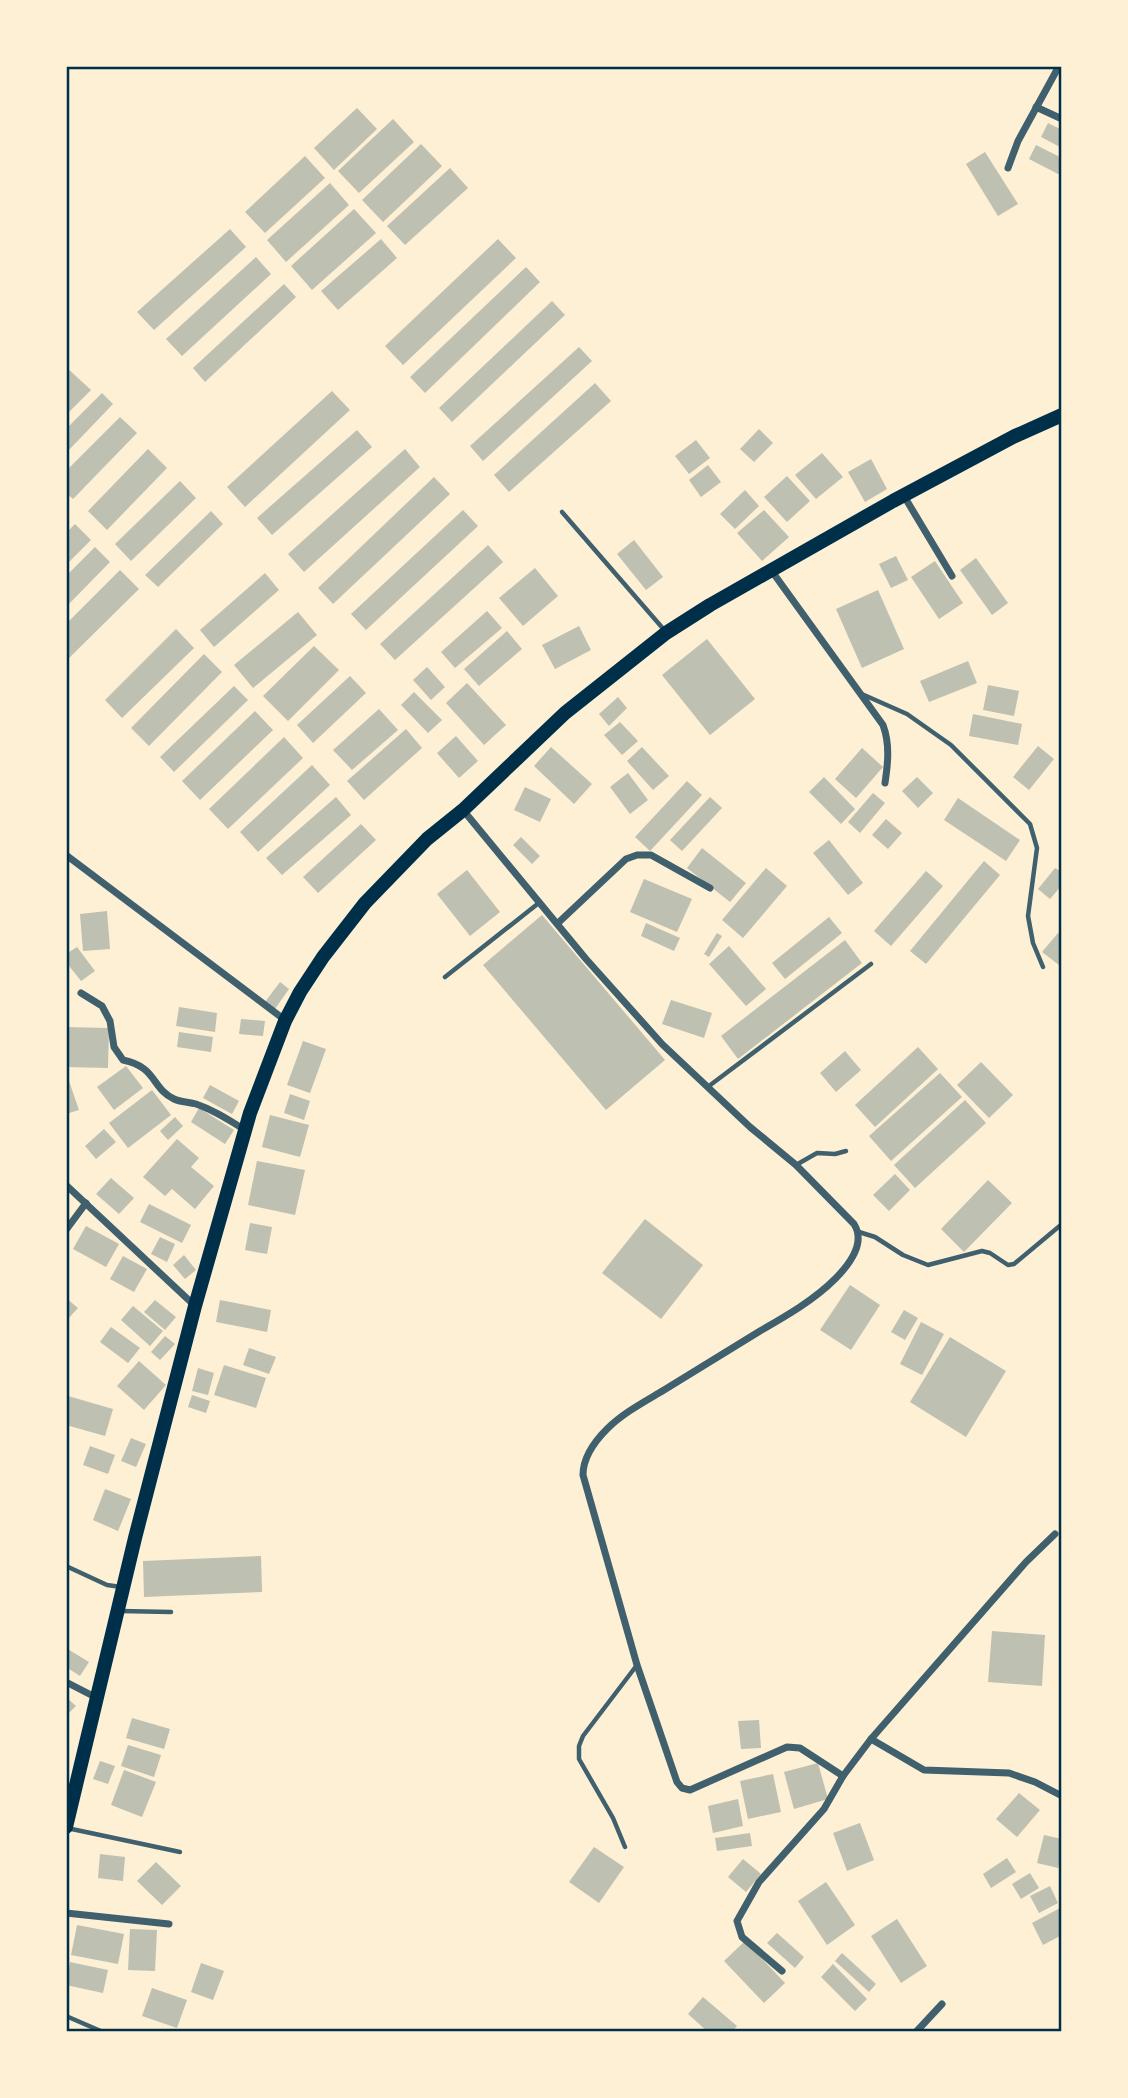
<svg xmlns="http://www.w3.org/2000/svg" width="1128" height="2098" font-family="Rubik,sans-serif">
<rect width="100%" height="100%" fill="#fdf0d5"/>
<!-- building -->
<g fill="#bec0b2">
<path d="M357 108 377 129 334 170 314 148Z"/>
<path d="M393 119 414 142 359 193 338 171Z"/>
<path d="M1048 123 1062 130V148L1041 137Z"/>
<path d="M421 144 442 166 383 222 362 200Z"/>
<path d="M1036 145 1062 158V176L1029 159Z"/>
<path d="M985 152 1018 204 998 216 966 164Z"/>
<path d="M305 156 325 178 265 233 245 212Z"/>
<path d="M450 168 468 188 405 245 387 226Z"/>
<path d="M330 183 349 205 286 262 267 240Z"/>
<path d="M354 209 376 233 312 290 291 266Z"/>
<path d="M230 229 246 247 154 330 137 312Z"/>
<path d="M381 239 397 258 338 310 321 291Z"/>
<path d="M498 239 516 258 403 365 385 346Z"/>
<path d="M256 257 271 274 182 356 166 339Z"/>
<path d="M526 267 540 282 425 393 410 377Z"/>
<path d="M284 284 296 297 205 382 193 368Z"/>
<path d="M552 301 565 315 452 422 439 408Z"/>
<path d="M579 347 592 361 483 461 470 446Z"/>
<path d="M66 367 91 390 66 415Z"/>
<path d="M595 383 611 401 509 492 494 475Z"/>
<path d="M332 391 350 410 245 507 227 487Z"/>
<path d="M102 393 113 404 66 453V429Z"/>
<path d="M120 417 137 433 73 499 66 493V471Z"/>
<path d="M759 429 773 443 754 462 740 449Z"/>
<path d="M357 430 372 447 272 535 257 518Z"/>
<path d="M696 440 710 458 689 474 675 456Z"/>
<path d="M148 449 167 468 107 530 88 511Z"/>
<path d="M405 449 420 467 304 572 288 554Z"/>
<path d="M822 453 843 477 816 499 795 475Z"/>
<path d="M871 459 887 489 865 502 848 472Z"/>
<path d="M708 465 721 482 701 497 689 480Z"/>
<path d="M787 476 810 501 787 522 764 497Z"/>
<path d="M434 477 450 494 333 604 318 588Z"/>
<path d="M180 481 196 498 131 561 115 544Z"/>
<path d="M745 490 759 506 735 529 720 514Z"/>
<path d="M463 510 478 526 366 630 351 614Z"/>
<path d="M764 510 789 537 762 561 737 533Z"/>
<path d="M211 511 223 524 158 587 145 575Z"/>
<path d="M75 524 91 540 66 565V533Z"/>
<path d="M634 540 663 577 646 590 617 554Z"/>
<path d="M488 545 503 562 395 660 380 644Z"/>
<path d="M95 547 110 562 66 607V576Z"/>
<path d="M896 556 908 580 891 588 879 564Z"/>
<path d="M976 558 1008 603 992 615 960 570Z"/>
<path d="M935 561 963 603 939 619 911 577Z"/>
<path d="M535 568 558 596 523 626 499 598Z"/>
<path d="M120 570 139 589 66 661V624Z"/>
<path d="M265 573 279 590 214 647 200 630Z"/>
<path d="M878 590 904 649 862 668 836 609Z"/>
<path d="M487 611 502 628 455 668 441 652Z"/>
<path d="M298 612 317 635 253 688 234 665Z"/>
<path d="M579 626 591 650 555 669 542 645Z"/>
<path d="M176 629 194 648 122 718 105 700Z"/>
<path d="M507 631 522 649 479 686 464 669Z"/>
<path d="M707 639 755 699 710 735 662 675Z"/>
<path d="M314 646 339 670 288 721 263 696Z"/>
<path d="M204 654 222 672 149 746 131 728Z"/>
<path d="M968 661 977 683 929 702 920 681Z"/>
<path d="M427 667 445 687 431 700 413 680Z"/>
<path d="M350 676 366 693 313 743 297 725Z"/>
<path d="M467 683 506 725 484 745 446 703Z"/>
<path d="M988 685 1019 691 1014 716 983 710Z"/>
<path d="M234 686 248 700 174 772 160 757Z"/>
<path d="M414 692 442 720 428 733 401 705Z"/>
<path d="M618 697 627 708 609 726 599 714Z"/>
<path d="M379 709 398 730 352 770 333 750Z"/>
<path d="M255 711 273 730 200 800 182 781Z"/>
<path d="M973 714 1022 724 1018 745 969 736Z"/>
<path d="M620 722 638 741 622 755 604 735Z"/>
<path d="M406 729 422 748 364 800 347 781Z"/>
<path d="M456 736 478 761 459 778 437 753Z"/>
<path d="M284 737 303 758 228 829 209 809Z"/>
<path d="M1038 746 1054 759 1029 790 1013 777Z"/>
<path d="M551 747 592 784 574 804 534 766Z"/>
<path d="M642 747 669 776 653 790 627 761Z"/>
<path d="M862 748 883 767 856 798 835 779Z"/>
<path d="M312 765 330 785 258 852 240 832Z"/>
<path d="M628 773 648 800 630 814 610 787Z"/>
<path d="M824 777 855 809 841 824 809 792Z"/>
<path d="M917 777 933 793 918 808 902 791Z"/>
<path d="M687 781 702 795 650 851 635 837Z"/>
<path d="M525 787 551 799 540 822 514 810Z"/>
<path d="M873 793 885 803 860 833 848 822Z"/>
<path d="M336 797 351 815 282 875 266 858Z"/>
<path d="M710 797 722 808 682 851 670 840Z"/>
<path d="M958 798 1020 840 1006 861 944 820Z"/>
<path d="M886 819 902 833 888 849 872 835Z"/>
<path d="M361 824 376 840 318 893 303 877Z"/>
<path d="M521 837 540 856 532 864 513 845Z"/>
<path d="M829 840 863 883 848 895 813 853Z"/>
<path d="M702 848 746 883 730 902 687 868Z"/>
<path d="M984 861 1000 875 926 964 910 951Z"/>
<path d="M766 868 787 886 743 938 722 920Z"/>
<path d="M1055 868 1062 872V885L1050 899 1038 889Z"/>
<path d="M467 870 500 912 470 936 437 894Z"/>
<path d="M926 871 943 886 891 946 874 931Z"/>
<path d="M644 879 692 899 677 932 630 912Z"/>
<path d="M107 911 110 949 83 951 80 914Z"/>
<path d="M542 915 665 1060 606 1110 483 965Z"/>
<path d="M829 917 842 933 785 979 772 963Z"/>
<path d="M646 923 680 938 674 951 641 936Z"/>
<path d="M717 933 722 936 709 957 704 954Z"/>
<path d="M1058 933 1062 936V962L1059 965 1042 952Z"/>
<path d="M845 940 862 963 738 1059 721 1036Z"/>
<path d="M729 946 766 989 746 1006 709 964Z"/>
<path d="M77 947 95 971 81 981 66 962V954Z"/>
<path d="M280 982 289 989 275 1009 265 1002Z"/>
<path d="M671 1000 712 1013 704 1038 662 1024Z"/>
<path d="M179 1007 217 1013 215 1032 176 1026Z"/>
<path d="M241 1019 265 1021 263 1036 239 1034Z"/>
<path d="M66 1027 109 1028 108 1068 66 1067Z"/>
<path d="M179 1032 213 1037 211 1052 177 1047Z"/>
<path d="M303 1041 326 1049 310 1093 287 1085Z"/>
<path d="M918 1047 938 1069 875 1127 855 1105Z"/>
<path d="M845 1051 861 1070 836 1092 820 1073Z"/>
<path d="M981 1062 1013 1095 989 1118 957 1085Z"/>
<path d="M126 1066 143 1088 114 1110 97 1087Z"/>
<path d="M940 1073 962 1097 891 1161 869 1136Z"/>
<path d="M69 1081 79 1110 66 1114V1082Z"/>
<path d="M210 1085 239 1101 232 1114 203 1098Z"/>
<path d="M152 1090 171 1115 128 1148 109 1123Z"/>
<path d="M290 1094 310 1101 304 1120 284 1113Z"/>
<path d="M965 1100 986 1123 915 1188 894 1165Z"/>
<path d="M199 1108 234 1130 225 1144 191 1122Z"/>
<path d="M270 1115 309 1125 300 1157 262 1147Z"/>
<path d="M175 1117 183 1126 168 1140 160 1131Z"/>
<path d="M104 1129 116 1142 96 1159 85 1146Z"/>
<path d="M177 1139 199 1158 191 1167 214 1186 195 1209 172 1189 165 1196 143 1177Z"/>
<path d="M257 1161 305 1170 295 1215 248 1205Z"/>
<path d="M895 1174 910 1190 889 1211 873 1195Z"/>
<path d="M111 1178 134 1198 119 1214 96 1194Z"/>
<path d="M988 1180 1012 1203 964 1252 941 1229Z"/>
<path d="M149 1204 191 1225 182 1243 140 1222Z"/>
<path d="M645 1219 703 1265 661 1319 602 1273Z"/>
<path d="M250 1223 272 1227 267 1254 245 1250Z"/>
<path d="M86 1226 119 1244 106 1267 73 1249Z"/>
<path d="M160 1237 175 1244 167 1262 151 1254Z"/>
<path d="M184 1255 196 1270 185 1279 173 1265Z"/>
<path d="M123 1256 147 1269 134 1292 110 1279Z"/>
<path d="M850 1285 880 1305 851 1350 820 1330Z"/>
<path d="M66 1298 78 1308 66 1321Z"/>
<path d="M155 1300 176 1317 165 1330 144 1312Z"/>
<path d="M220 1300 271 1310 267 1332 216 1322Z"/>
<path d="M133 1306 163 1331 150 1346 121 1320Z"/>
<path d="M904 1310 918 1318 905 1340 891 1332Z"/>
<path d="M921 1322 944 1334 922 1375 900 1364Z"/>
<path d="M111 1327 140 1348 128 1363 100 1342Z"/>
<path d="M165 1336 175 1344 160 1360 151 1352Z"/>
<path d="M950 1337 1006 1371 966 1437 910 1402Z"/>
<path d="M249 1348 276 1357 269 1374 243 1365Z"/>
<path d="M139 1361 166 1385 144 1410 117 1386Z"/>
<path d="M224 1365 266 1378 256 1408 214 1395Z"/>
<path d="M198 1368 214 1373 208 1395 192 1391Z"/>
<path d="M192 1395 210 1401 206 1413 188 1407Z"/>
<path d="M68 1396 113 1409 105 1436 66 1425Z"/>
<path d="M131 1438 146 1444 136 1467 121 1461Z"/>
<path d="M90 1446 115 1455 108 1474 83 1465Z"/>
<path d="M105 1489 131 1499 118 1531 93 1520Z"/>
<path d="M261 1556 262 1592 144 1597 143 1561Z"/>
<path d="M992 1631 1045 1635 1042 1686 988 1682Z"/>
<path d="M66 1648 89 1662 80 1676 66 1667Z"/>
<path d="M66 1697 76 1706 66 1716Z"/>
<path d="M132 1718 170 1729 164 1749 126 1738Z"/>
<path d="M759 1720 761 1748 741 1749 738 1721Z"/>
<path d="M128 1745 161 1755 154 1777 121 1766Z"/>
<path d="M100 1761 115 1766 108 1784 93 1779Z"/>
<path d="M818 1763 828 1799 794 1809 784 1772Z"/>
<path d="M124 1770 156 1782 142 1817 111 1805Z"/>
<path d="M773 1774 781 1812 748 1819 740 1781Z"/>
<path d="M1019 1793 1040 1810 1017 1837 996 1819Z"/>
<path d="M738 1799 743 1826 713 1833 708 1806Z"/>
<path d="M860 1823 874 1860 847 1871 833 1833Z"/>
<path d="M750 1833 752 1846 717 1851 715 1838Z"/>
<path d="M1044 1835 1062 1839V1856L1058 1868 1037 1863Z"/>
<path d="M594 1847 624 1867 599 1903 569 1882Z"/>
<path d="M100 1854 125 1857 123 1881 98 1878Z"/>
<path d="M1007 1858 1016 1872 991 1888 983 1874Z"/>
<path d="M743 1859 761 1874 746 1892 728 1877Z"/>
<path d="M156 1862 181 1886 162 1905 137 1881Z"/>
<path d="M1030 1873 1039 1888 1021 1899 1012 1884Z"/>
<path d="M826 1882 855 1925 827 1945 798 1901Z"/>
<path d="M1050 1886 1058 1903 1039 1913 1030 1896Z"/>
<path d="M1062 1907V1935L1043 1945 1032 1923Z"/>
<path d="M897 1919 927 1966 901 1983 871 1936Z"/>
<path d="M77 1925 124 1934 118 1964 71 1955Z"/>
<path d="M130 1929 157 1930 155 1971 128 1970Z"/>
<path d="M777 1933 804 1957 795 1968 767 1943Z"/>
<path d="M745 1941 785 1983 764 2003 724 1961Z"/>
<path d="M842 1953 876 1984 869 1992 835 1961Z"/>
<path d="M70 1962 108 1970 103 1993 66 1985Z"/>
<path d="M201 1963 224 1971 213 2000 191 1992Z"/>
<path d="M833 1964 867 1999 855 2011 821 1977Z"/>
<path d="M152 1988 187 2000 177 2028 142 2016Z"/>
<path d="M703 1997 737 2026 732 2032H708L688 2014Z"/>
</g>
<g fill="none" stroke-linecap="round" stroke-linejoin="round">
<!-- service -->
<g stroke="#3f606c" stroke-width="4.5">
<path d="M562 512 666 632"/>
<path d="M864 695 907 714 951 745 1030 824 1037 848 1028 916 1033 943 1043 967"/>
<path d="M445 977 540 902"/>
<path d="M709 1086 871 964"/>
<path d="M796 1165 817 1153 835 1154 846 1151"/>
<path d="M859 1232 875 1237 903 1255 928 1265 982 1251 990 1253 1008 1265 1014 1264 1062 1224"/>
<path d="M66 1566 107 1585 121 1587"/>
<path d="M120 1611 171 1612"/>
<path d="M67 1828 180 1852"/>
<path d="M625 1847 613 1818 579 1759V1746L583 1736 637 1665"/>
<path d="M66 2016 103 2032"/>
</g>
<!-- minor -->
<g stroke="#3f606c" stroke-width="7">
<path d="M1036 107 1062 119"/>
<path d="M1008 168 1018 141 1059 66"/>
<path d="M904 496 952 576"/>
<path d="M771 570 883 725C890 744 888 763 885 783"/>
<path d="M463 810 586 959 662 1044 750 1127 796 1165 854 1224C866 1243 849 1265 835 1279 814 1300 786 1316 760 1331 728 1351 696 1370 664 1390 644 1402 623 1413 607 1429 594 1442 583 1457 583 1475L637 1665 677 1782 682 1788 690 1790 787 1747 800 1748 843 1776"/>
<path d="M66 855 285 1020"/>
<path d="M558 923 626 859 637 855H651L710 888"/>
<path d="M81 993 102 1006 110 1021 114 1047 123 1060C157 1067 151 1088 174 1099 180 1102 189 1102 196 1104 214 1110 229 1120 245 1130"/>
<path d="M66 1185 194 1305"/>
<path d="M66 1230 86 1203"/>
<path d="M66 1682 97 1698"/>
<path d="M871 1739 924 1770 1009 1773 1035 1782 1062 1796"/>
<path d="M66 1913 169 1924"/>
<path d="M782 1971 742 1937 737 1921 759 1882 824 1809 843 1776 871 1739 1026 1562 1055 1534"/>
<path d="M916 2032 942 2004"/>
</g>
<!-- primary -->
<path stroke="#003049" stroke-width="14" d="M66 1827 135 1538 195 1306 250 1113 285 1021 300 992 323 957 365 903 427 839 463 810 565 713 666 633 710 605 893 501 1015 436 1062 415"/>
</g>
<!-- border -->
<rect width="1128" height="2098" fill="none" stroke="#fdf0d5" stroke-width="136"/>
<rect x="68" y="68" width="992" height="1962" fill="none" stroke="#003049" stroke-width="2.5"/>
</svg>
